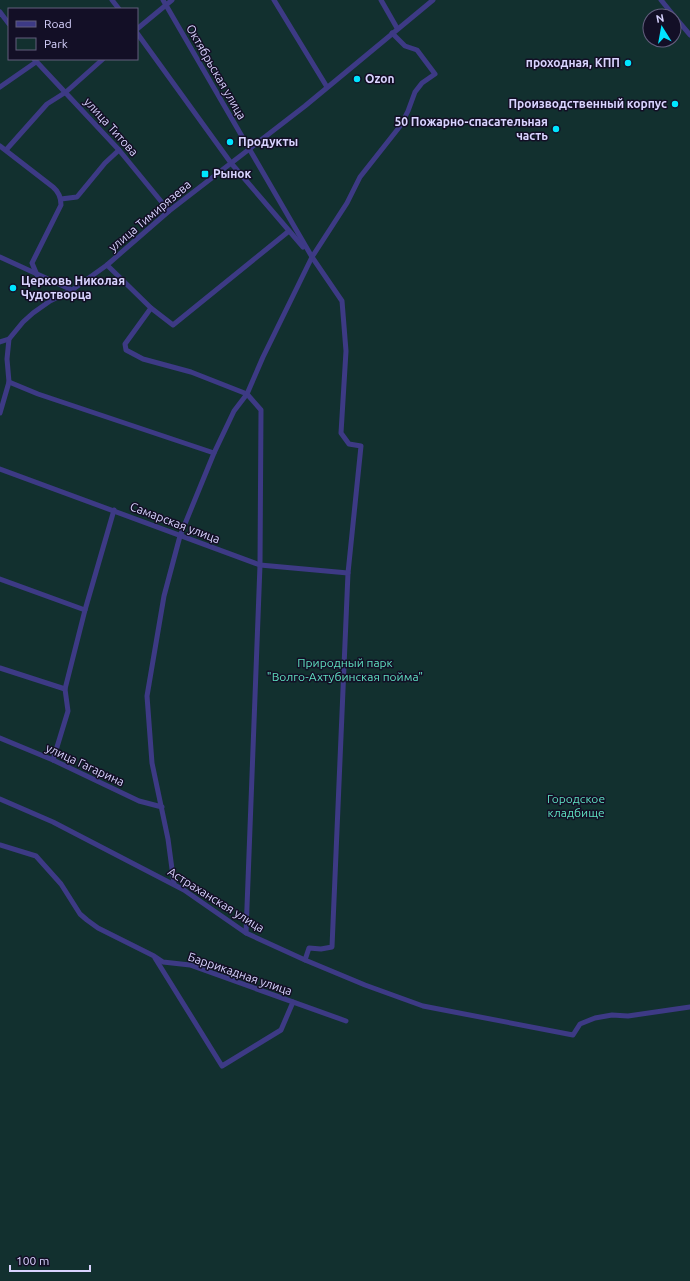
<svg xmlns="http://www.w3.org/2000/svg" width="690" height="1281" font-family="Ubuntu,sans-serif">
<rect width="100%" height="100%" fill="#130f26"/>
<!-- green -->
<path fill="#12302f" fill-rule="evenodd" d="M0 0H690V1281H0ZM9 9H137V59H9ZM650 16H674V40H650Z"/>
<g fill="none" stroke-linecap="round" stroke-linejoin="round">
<!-- minor -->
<g stroke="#3d3a85" stroke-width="5">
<path d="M112 0 119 9"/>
<path d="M163 0 312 257 342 301 346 351 341 433 349 444 361 446 348 573 332 947 321 949 309 948 305 960"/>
<path d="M274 0 327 87"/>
<path d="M381 0 397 28"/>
<path d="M661 0 674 16"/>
<path d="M0 12 9 24"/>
<path d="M674 16 690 35"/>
<path d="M137 29 172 0"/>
<path d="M137 33 231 163 303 247"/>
<path d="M34 59 119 150 169 211"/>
<path d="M0 87 36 62"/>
<path d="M0 146 53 187C59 192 61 197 61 205L32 263 37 275"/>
<path d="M6 150 47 104 66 92 103 59"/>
<path d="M61 199 77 197 105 163 119 150"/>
<path d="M0 257 72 290"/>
<path d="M107 265 151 308 173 325 289 231"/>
<path d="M151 308 125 344 126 350 143 359 191 372 247 394 261 410 260 565 246 933"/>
<path d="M0 342 9 339 23 322 33 313 50 301 72 290 107 265 169 211 305 106 433 0"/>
<path d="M9 382 38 394 214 453"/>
<path d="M0 413 9 382 7 359 9 339"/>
<path d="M0 469 260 565 348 573"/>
<path d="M0 579 85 610"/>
<path d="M0 668 65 689"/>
<path d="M0 738 53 760 139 801 162 807"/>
<path d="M53 760 68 711 65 689 85 610 114 510"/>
<path d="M0 799 53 822 184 890 246 933 305 960 365 985 423 1006 573 1035 580 1024 595 1018 612 1015 628 1016 690 1007"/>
<path d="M0 845 36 856 61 884 80 914 87 920 98 928 154 956 163 962 190 965 346 1021"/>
<path d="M174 884 168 839 152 763 147 696 164 596 180 536 214 453 234 411 247 394 263 357 312 257 347 203 360 177 401 125 408 111 415 92 422 83 435 74 417 50 405 46 392 33"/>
<path d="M155 958 222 1066 281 1030 293 1002"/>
</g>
</g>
<!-- markers -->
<g fill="#00e5ff" stroke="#130f26" stroke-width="1.5">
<circle cx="628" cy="63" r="4"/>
<circle cx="357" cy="79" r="4"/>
<circle cx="675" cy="104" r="4"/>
<circle cx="556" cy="129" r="4"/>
<circle cx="230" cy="142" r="4"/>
<rect x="201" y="170" width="8" height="8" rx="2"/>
<circle cx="13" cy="288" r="4"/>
</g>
<g text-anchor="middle" stroke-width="3" stroke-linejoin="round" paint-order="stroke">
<!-- poi labels -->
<g font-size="12" font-weight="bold" fill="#d9d4ff" stroke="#130f26" text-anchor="start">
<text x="620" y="67" text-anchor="end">проходная, КПП</text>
<text x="365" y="83">Ozon</text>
<text x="667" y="108" text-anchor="end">Производственный корпус</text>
<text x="548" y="126" text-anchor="end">50 Пожарно-спасательная<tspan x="548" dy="14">часть</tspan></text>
<text x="238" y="146">Продукты</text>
<text x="213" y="178">Рынок</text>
<text x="21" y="285">Церковь Николая<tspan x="21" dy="14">Чудотворца</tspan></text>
</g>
<!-- street labels -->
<g font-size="12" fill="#d9d4ff" stroke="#130f26">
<text transform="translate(216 72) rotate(60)" y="4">Октябрьская улица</text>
<text transform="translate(111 127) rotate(48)" y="4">улица Титова</text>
<text transform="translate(150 216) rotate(-40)" y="4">улица Тимирязева</text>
<text transform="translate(175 523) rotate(21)" y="4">Самарская улица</text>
<text transform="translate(85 765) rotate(25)" y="4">улица Гагарина</text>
<text transform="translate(216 900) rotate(32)" y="4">Астраханская улица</text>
<text transform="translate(240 974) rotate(19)" y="4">Баррикадная улица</text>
</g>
<!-- park labels -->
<g font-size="12" fill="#5fe0c0" stroke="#130f26">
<text x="345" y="667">Природный парк<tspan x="345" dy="14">"Волго-Ахтубинская пойма"</tspan></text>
<text x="576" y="803">Городское<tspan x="576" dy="14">кладбище</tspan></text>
</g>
</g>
<!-- legend -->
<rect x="8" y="8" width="130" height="52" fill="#130f26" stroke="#625e7d"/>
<rect x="16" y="21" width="20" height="6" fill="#3d3a85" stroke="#625e7d"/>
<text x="44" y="28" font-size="12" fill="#d9d4ff">Road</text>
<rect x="16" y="38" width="20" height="12" fill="#12302f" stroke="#625e7d"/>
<text x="44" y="48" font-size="12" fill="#d9d4ff">Park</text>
<!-- north arrow -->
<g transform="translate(662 28) rotate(349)"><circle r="19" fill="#130f26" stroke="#625e7d"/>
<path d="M0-3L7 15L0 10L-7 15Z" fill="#00e5ff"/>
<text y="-6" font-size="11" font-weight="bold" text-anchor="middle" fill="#d9d4ff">N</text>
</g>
<!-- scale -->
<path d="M10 1265v6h80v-6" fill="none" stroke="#d9d4ff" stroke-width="2"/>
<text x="16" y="1265" font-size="12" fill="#d9d4ff" stroke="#130f26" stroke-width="3" paint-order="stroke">100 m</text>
</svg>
